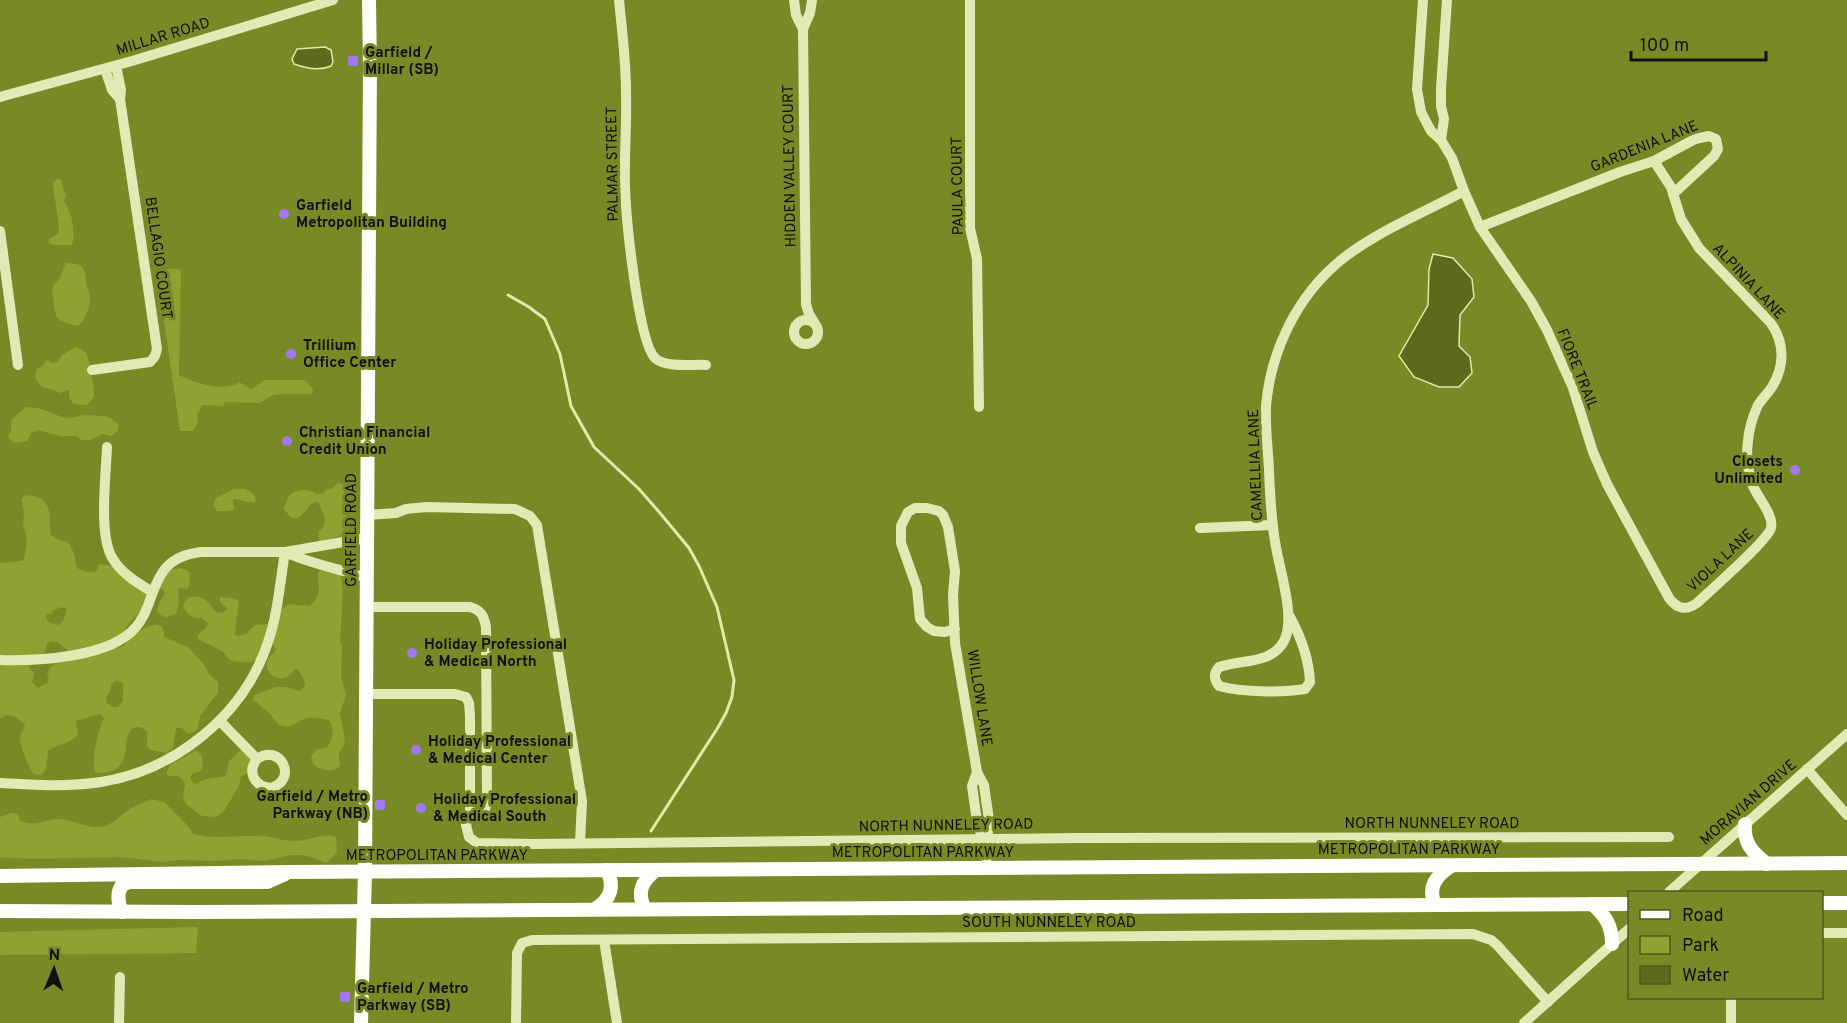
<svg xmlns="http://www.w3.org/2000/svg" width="1847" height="1023" font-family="Overpass,sans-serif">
<rect width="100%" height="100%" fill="#788a26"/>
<!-- green -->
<g fill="#8ea231" fill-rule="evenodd">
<path d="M57 179 62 180 63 190 66 194 64 201C72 212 76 232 72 245H52L49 242V239L58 234 59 225 53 185V182Z"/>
<path d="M66 263C82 263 85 266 86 282 87 289 87 284 89 291 92 301 87 314 82 323L76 326 61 321 56 316 52 293 54 284 59 279Z"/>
<path d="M163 269H178L181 271 179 375C194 383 225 393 239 382L251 389 265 380H305L313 389 312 394H281L273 395 259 403 225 402 223 406 202 405 197 415 198 422 193 431H180L161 300 159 271Z"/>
<path d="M76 347C79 348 82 349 85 352 89 355 95 391 94 397L87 405 73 404 69 397V390L60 393C47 385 42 393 35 376L37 369 42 366 47 360 52 363 58 362 62 355Z"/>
<path d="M26 407 39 408 62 417 71 418 84 415 104 416 110 418 119 425 118 431 111 436 103 434 90 440H82L76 436H60L38 430 31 433 28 441 14 443 8 437 11 431V420Z"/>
<path d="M338 482 345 485C345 492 344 501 345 509 346 516 347 512 348 518 353 536 331 539 319 542L318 532 324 526 325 518 318 502 312 503C302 514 297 528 284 509 285 506 285 503 287 500 292 488 308 488 317 494L324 493 325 490 333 488Z"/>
<path d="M234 489H245L254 494 256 502C248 504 241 499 233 499L234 509 229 511H217L213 505 216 498Z"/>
<path d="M28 495C55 499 48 515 51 535L61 541 68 542 74 553 77 568C84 571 89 574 97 571L99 564 114 566 145 589C150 609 137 613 127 626 122 633 119 641 114 648L122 647C125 645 126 642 128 639 131 635 153 623 158 625 164 626 164 632 164 637L188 647 204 664 209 674 218 682V693L200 716 198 729 194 732 188 734 182 728H176L173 748 167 753 151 750 147 747V731L140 727 132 728C125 737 127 744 125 755 122 769 107 776 95 772 91 761 98 730 104 718L100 714 76 721 78 735C68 746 58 743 48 751L46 769 42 775C38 775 36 776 33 773 30 770 19 743 20 739 20 734 24 730 25 725L16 717 6 715 0 719V563L21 561 24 559 27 538 23 524 24 512 22 500 23 497ZM61 607 67 609 64 619 59 625 50 623 46 618 47 614H52L53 611ZM51 641 57 642 78 659C66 664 52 659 47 674L49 677 47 683 38 688 32 682 34 673 30 669 29 666 43 660 47 643ZM117 680 123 683V701L118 707H113L107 703 106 697 110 691 111 684Z"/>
<path d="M181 568 190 572 189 586 187 589 180 588 178 589 179 602 176 614 167 617 162 616 157 611 160 601 165 594 164 591 159 587 168 570Z"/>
<path d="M325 568 340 570 343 590 340 642 342 647 341 676 346 695 340 713 345 740 344 745 339 754 340 765C334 774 321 770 313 764L311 757C315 750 318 748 326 748 333 742 334 729 330 721 322 718 312 716 304 719 292 723 296 729 279 725L269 713 253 699 255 695 275 687H286L300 691 305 685C304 678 301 673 296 668 294 671 292 673 290 675 279 684 264 674 267 661 268 656 273 654 276 650L273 643C261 657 259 664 239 662 230 661 228 660 224 652L198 639V635L206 628 208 623 202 618C192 618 187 615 183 606L187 599C198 592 209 600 214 611 219 614 226 613 228 608L220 603V597L232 598 239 601 235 633 236 636 246 634 255 625 270 624 282 609 289 604 310 606C324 592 317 587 318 572Z"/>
<path d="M241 750H245L251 758 248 773 241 776 239 786 224 811 218 816 212 817 202 816 186 804 183 798 185 784 183 780 178 776H168L166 773 170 765 195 751C204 753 204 763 201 771L192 774 190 778 194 784C200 783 201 780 206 779 213 777 219 778 226 776L229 761Z"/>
<path d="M151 799 164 802 189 827 193 834C217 840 239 835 263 836 274 837 284 841 295 841 309 841 323 832 336 837L337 853 326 863 312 857 301 855H291L264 861 238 859 216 861 180 860 162 862 121 857 30 859 0 857V817L12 813 18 814 20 821C39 827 41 820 57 819 71 819 84 827 98 827 111 827 116 818 126 812 133 806 143 803 151 799Z"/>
<path d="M198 927 196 953 0 955V932Z"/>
</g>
<!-- water -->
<g fill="#5b6b1b" stroke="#e0eaa9" stroke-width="1.5">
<path d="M325 47 331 50 333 62 331 66C320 71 305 68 294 64L292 59 297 49Z"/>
<path d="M1433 254 1453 258 1472 279 1474 297 1460 315 1459 346 1470 357 1472 373 1459 387H1439L1414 377 1399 356 1428 305 1429 269Z"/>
</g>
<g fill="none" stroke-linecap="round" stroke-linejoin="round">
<!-- stream -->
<path stroke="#e0eaa9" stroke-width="3" d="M508 295 529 307 545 319 560 354 571 406 594 447 639 489 660 513 689 548 699 566 717 607 734 680 732 697 726 713 717 729 651 831"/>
<!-- minor -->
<g stroke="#e1eab4" stroke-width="10">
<path d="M619 0C622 30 626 61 626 92 627 124 624 156 625 188 626 215 638 345 656 359 669 368 692 364 706 365"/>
<path d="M794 0 796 15 803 29"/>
<path d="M812 0 810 13 803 29 806 304 809 314 814 322"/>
<path d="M970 0V228L977 259 979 407"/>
<path d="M1423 0 1417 89 1421 112 1431 131 1441 140 1452 158 1464 191 1480 227 1531 301 1547 330 1573 388 1593 452 1607 484 1669 598C1677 609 1686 611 1697 603 1710 591 1768 540 1771 528 1774 515 1758 498 1753 486 1748 472 1746 456 1748 441 1749 429 1753 416 1758 405 1762 399 1768 393 1772 387 1785 366 1785 342 1770 322L1699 248 1681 219 1671 187 1654 161"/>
<path d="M105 69 112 90 120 99"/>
<path d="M0 97 132 61 333 0"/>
<path d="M1441 140 1444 119 1441 106V88L1447 0"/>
<path d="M1480 227 1620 172 1654 161 1695 139 1709 136 1716 139 1718 149 1714 156 1673 194"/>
<path d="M0 231 18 365"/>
<circle cx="806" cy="332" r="12"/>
<path d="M92 370 150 362 155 356 157 349 120 99 121 90 116 66"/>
<path d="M107 447C106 475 98 537 113 559 122 574 138 583 152 592"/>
<path d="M367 515 396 513 406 509 426 507 515 509 530 516 537 525 582 801 580 843"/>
<path d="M1200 528 1272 525"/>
<path d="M285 552C311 564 340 569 367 578"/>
<path d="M367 607H470C481 610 484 616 486 627L487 802 485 809 482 813 470 814"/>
<path d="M1289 615C1300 635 1309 659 1310 682L1305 689C1282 693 1241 692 1219 686 1214 679 1213 674 1219 667 1241 659 1271 665 1284 641 1296 619 1280 571 1276 547 1271 521 1270 496 1269 470 1268 449 1265 427 1266 406 1271 350 1297 296 1341 260 1377 231 1423 213 1464 191"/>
<path d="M955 629 945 632 934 631 927 627 920 619 917 588 901 543V526L908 512 915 508H927L939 511 943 515 948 527 955 571 953 595 955 643 977 772"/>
<path d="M0 660C37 661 110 658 136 627 142 620 146 611 149 603 159 573 167 556 201 552H285L367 538"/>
<path d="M365 694H455L466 697 469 703 470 715V814L466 825 469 837 477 843 533 844 1078 838 1669 837"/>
<path d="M220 721 257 759C247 772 254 786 270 788 299 781 281 742 257 759"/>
<path d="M1807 769 1847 815"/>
<path d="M0 783C34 785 67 787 101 782 176 770 244 715 268 642 278 613 280 582 285 552"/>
<path d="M985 839 978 828 972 786 977 772 984 785 990 827 985 839 987 868"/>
<path d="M1669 892 1847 734"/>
<path d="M1822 933H1847"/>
<path d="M604 940 617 1023"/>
<path d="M119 1023 120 977"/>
<path d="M516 1023 517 953 522 943 532 940 1473 934 1491 940 1497 945 1548 1002"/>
<path d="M1524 1023 1630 928"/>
<path d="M1731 1023V998"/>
</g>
<!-- major -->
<g stroke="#fdfef8" stroke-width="14">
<path d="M1745 824C1743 843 1753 853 1767 864"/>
<path d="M0 876 290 872 1847 863"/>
<path d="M1822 903H1847"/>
<path d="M1592 904C1606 916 1612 926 1612 944"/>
<path d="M1435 905C1427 887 1436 876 1451 866"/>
<path d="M595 909C611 899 615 887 607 870"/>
<path d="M645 909C636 892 642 881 656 870"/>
<path d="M0 911 196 912 1630 904"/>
<path d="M122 912C118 903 116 894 122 885L129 882H267L285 874"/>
<path d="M361 1023 365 872 370 66 369 0"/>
</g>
</g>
<!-- markers -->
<g fill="#a279f3" stroke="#788a26" stroke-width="2">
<rect x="347" y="55" width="12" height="12" rx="3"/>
<circle cx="284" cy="214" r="6"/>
<circle cx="291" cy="354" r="6"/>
<circle cx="287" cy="441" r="6"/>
<circle cx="1795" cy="470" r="6"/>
<circle cx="412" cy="653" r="6"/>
<circle cx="416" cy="750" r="6"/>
<rect x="374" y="799" width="12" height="12" rx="3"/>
<circle cx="421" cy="808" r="6"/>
<rect x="339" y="991" width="12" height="12" rx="3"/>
</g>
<g text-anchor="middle" stroke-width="6" stroke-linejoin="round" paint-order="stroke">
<!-- street labels -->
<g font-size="15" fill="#111" stroke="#788a26">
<text transform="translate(163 36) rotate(-17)" y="5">MILLAR ROAD</text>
<text transform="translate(1644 146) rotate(-22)" y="5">GARDENIA LANE</text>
<text transform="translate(612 164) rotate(-91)" y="5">PALMAR STREET</text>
<text transform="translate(789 166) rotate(-91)" y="5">HIDDEN VALLEY COURT</text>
<text transform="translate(957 186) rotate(-91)" y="5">PAULA COURT</text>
<text transform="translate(159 258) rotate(82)" y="5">BELLAGIO COURT</text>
<text transform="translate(1749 281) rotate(47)" y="5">ALPINIA LANE</text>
<text transform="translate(1578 369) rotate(68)" y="5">FIORE TRAIL</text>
<text transform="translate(1255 465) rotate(-92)" y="5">CAMELLIA LANE</text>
<text transform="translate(351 530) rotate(-90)" y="5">GARFIELD ROAD</text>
<text transform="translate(1720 560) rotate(-43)" y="5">VIOLA LANE</text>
<text transform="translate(980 698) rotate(81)" y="5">WILLOW LANE</text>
<text transform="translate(1748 802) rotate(-41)" y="5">MORAVIAN DRIVE</text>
<text x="1432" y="828">NORTH NUNNELEY ROAD</text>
<text transform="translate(946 825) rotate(-1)" y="5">NORTH NUNNELEY ROAD</text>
<text x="1409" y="854">METROPOLITAN PARKWAY</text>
<text x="923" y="857">METROPOLITAN PARKWAY</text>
<text x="437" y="860">METROPOLITAN PARKWAY</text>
<text x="1049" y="927">SOUTH NUNNELEY ROAD</text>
</g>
<!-- poi labels -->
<g font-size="15" font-weight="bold" fill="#111" stroke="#788a26" text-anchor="start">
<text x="365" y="57">Garfield /<tspan x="365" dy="17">Millar (SB)</tspan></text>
<text x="296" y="210">Garfield<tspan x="296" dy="17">Metropolitan Building</tspan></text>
<text x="303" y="350">Trillium<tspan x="303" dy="17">Office Center</tspan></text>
<text x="299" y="437">Christian Financial<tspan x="299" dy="17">Credit Union</tspan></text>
<text x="1783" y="466" text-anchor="end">Closets<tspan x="1783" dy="17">Unlimited</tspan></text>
<text x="424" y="649">Holiday Professional<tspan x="424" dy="17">&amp; Medical North</tspan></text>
<text x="428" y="746">Holiday Professional<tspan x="428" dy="17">&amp; Medical Center</tspan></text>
<text x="368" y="801" text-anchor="end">Garfield / Metro<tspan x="368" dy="17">Parkway (NB)</tspan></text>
<text x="433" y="804">Holiday Professional<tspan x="433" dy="17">&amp; Medical South</tspan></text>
<text x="357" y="993">Garfield / Metro<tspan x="357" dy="17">Parkway (SB)</tspan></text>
</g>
</g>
<!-- legend -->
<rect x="1628" y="891" width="195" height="108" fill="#788a26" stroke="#4f5a1e" stroke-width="1.5"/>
<rect x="1640" y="910" width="30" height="9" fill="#fdfef8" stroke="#4f5a1e" stroke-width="1.5"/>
<text x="1682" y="921" font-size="18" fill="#111111">Road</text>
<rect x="1640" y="936" width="30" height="18" fill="#8ea231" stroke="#4f5a1e" stroke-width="1.5"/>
<text x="1682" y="951" font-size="18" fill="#111111">Park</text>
<rect x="1640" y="966" width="30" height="18" fill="#5b6b1b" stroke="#4f5a1e" stroke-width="1.5"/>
<text x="1682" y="981" font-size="18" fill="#111111">Water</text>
<!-- north arrow -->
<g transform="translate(54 969) rotate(2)" stroke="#788a26" stroke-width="4.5" paint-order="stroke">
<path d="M0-4.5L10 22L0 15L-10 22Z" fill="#111111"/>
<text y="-9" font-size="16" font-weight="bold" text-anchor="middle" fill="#111111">N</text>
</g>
<!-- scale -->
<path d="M1631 51v9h135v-9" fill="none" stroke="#111111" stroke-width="3"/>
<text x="1640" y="51" font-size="18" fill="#111111" stroke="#788a26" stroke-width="4.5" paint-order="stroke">100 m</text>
</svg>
